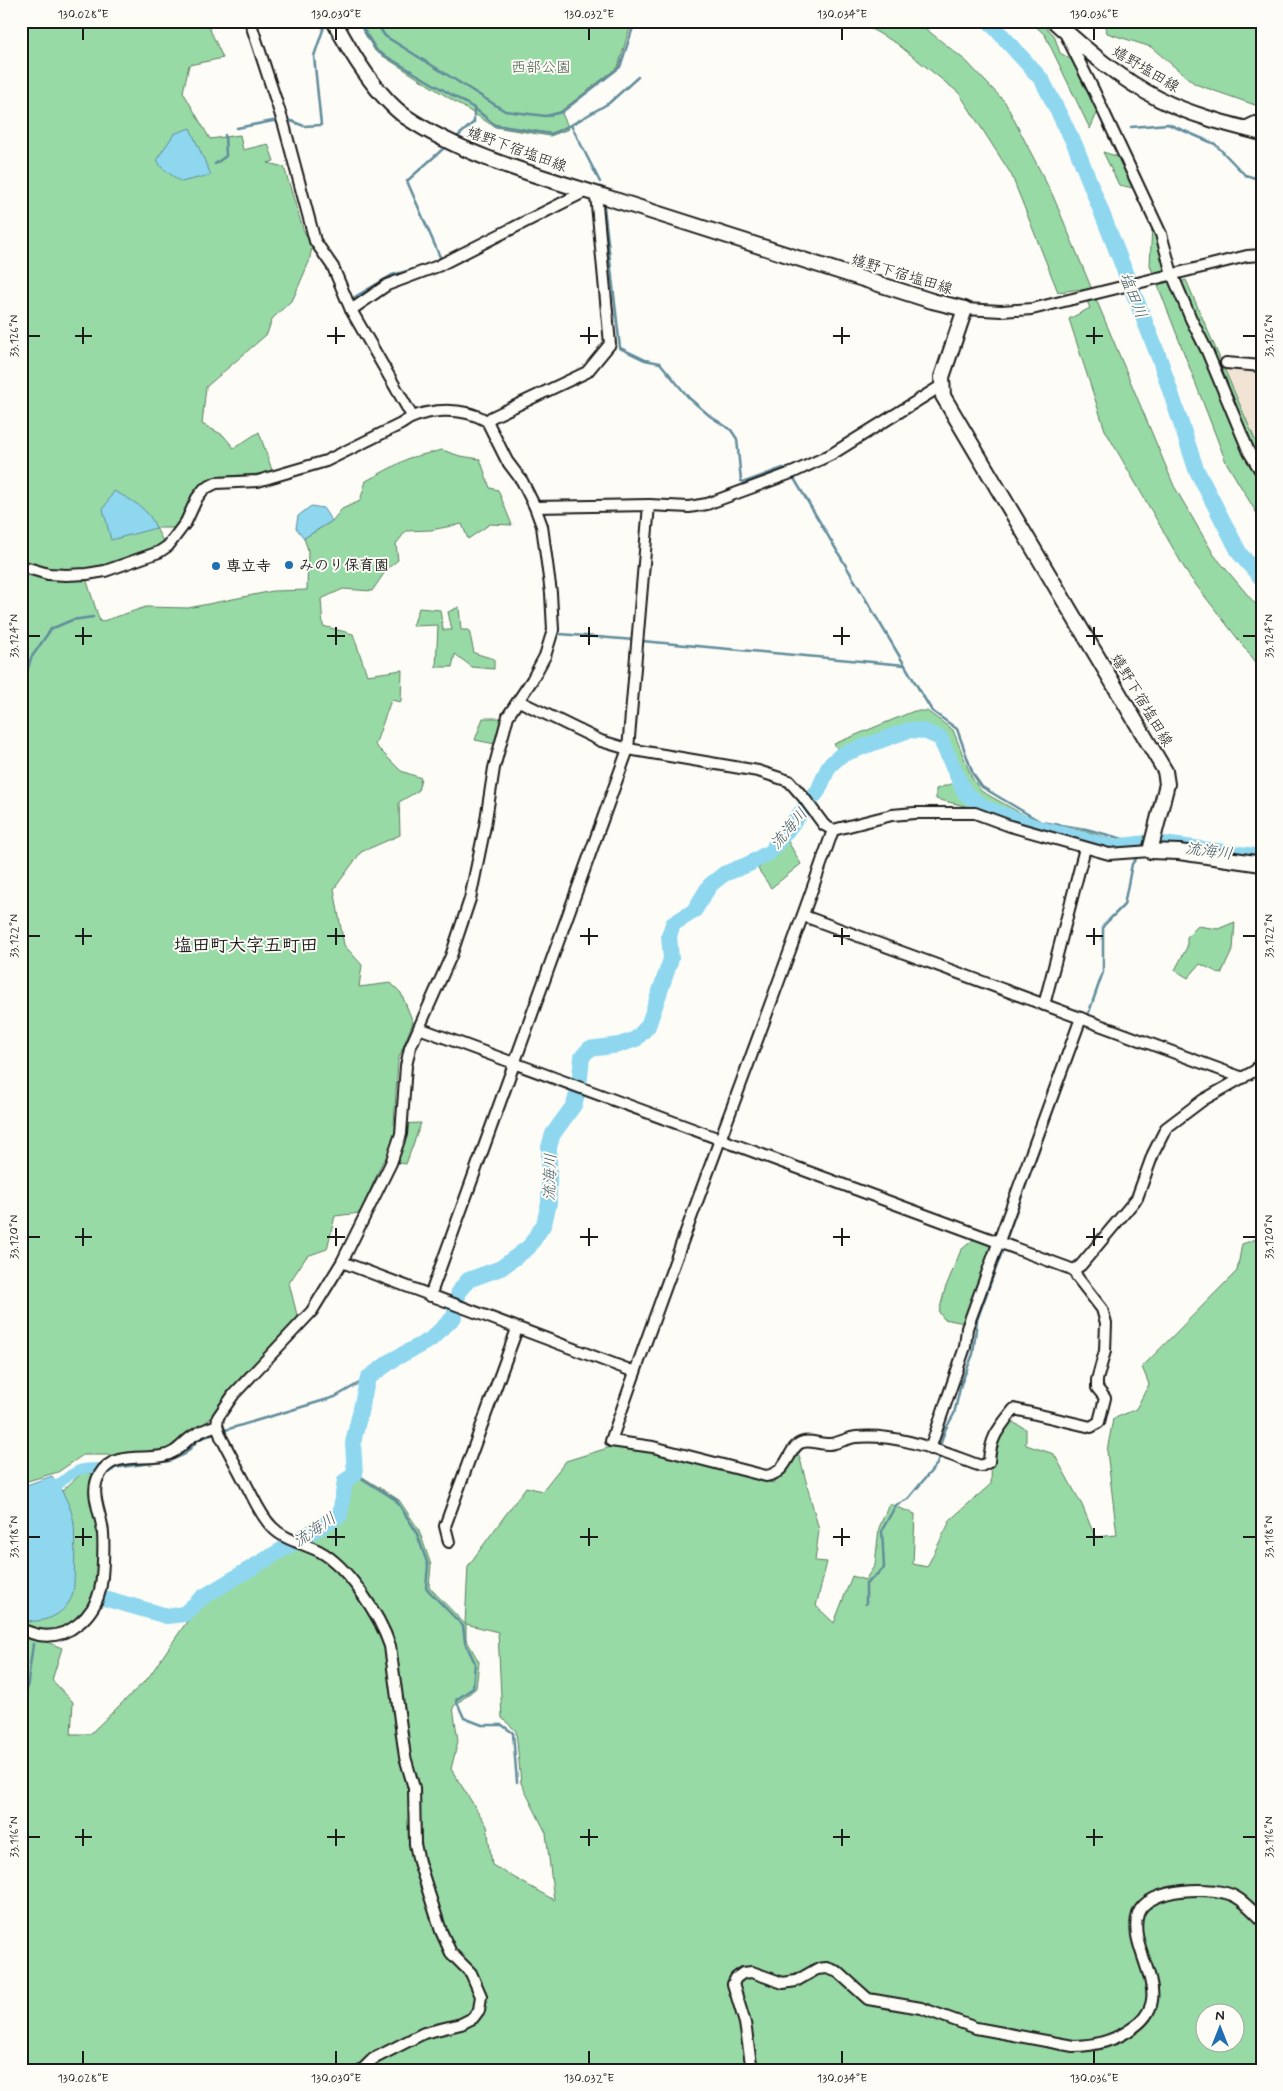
<svg xmlns="http://www.w3.org/2000/svg" width="1283" height="2091" font-family="Mynerve,'Klee One',sans-serif">
<rect width="100%" height="100%" fill="#fdfcf7"/>
<filter id="ink" filterUnits="userSpaceOnUse"><feTurbulence type="fractalNoise" baseFrequency=".02" numOctaves="2"/><feDisplacementMap in="SourceGraphic" scale="10" xChannelSelector="R" yChannelSelector="G"/><feConvolveMatrix kernelMatrix="1 2 1 2 8 2 1 2 1" color-interpolation-filters="sRGB"/></filter>
<g filter="url(#ink)">
<!-- built -->
<path fill="#f1e4d5" d="M1224 366 1262 370V456L1258 449Z"/>
<!-- green -->
<g fill="#98daa5" stroke="#5a7b60" fill-rule="evenodd">
<path d="M21 21H206L223 58 189 65 183 92 210 139 240 135 243 150 268 144 274 161 268 163 284 167 303 229 312 247 309 262 293 299 272 319 267 334 206 387 202 424 223 435 234 448 259 432 273 473 227 476 203 484 177 528H156L163 541 155 554 83 569 100 622 146 607 188 608 273 591 307 590 308 550 304 538 332 521 342 509 360 501 366 481 409 458 442 450 460 456 480 459 490 488 498 490 512 525 490 524 468 539 462 524 431 530 406 531 396 544 398 560 387 569 372 591 343 589 321 599 323 626 353 634 367 675 402 670 401 702 391 700 375 745 401 771 421 778 418 791 399 802 400 835 361 852 334 889 344 945 362 965 359 987 391 983 401 993 413 1022 398 1060 394 1124 421 1123 406 1164 383 1161 360 1213 335 1216 327 1249 307 1256 289 1283 298 1319 262 1360 229 1390 211 1418 171 1449 121 1455H83L58 1472 21 1483Z"/>
<path d="M357 21H632L618 67 561 111 569 129 550 136 495 127 375 51Z"/>
<path d="M857 21H916L966 61 1005 102 1053 196 1174 486 1214 555 1262 612V670L1189 576 1105 430 1069 319 1090 308 1082 289 1058 292 1011 174 959 93 896 43Z"/>
<path d="M1030 21H1039L1054 35 1060 53 1074 61 1098 111 1090 129 1045 35Z"/>
<path d="M1105 21H1262V100L1255 105 1195 84 1151 47 1107 33Z"/>
<path d="M1103 152 1119 157 1133 188 1119 185Z"/>
<path d="M1152 226 1170 285 1186 280 1262 456V522L1226 462 1150 265Z"/>
<path d="M459 607 461 630H469L474 653 494 659V669L472 667 455 654 452 667H436L438 625 413 626 419 608 440 610 443 630H452L448 612Z"/>
<path d="M914 711H927L953 730 972 778 981 791 1040 824 1086 831 1115 840 1112 845 1041 828 990 806 969 807 936 799V789L965 779 944 735 924 726 908 727 839 751 834 744Z"/>
<path d="M483 718H502L495 744 475 740Z"/>
<path d="M786 838 801 864 771 888 758 869Z"/>
<path d="M1235 922 1233 949 1221 974 1200 964 1188 978 1175 970 1187 947V937L1198 926 1218 929Z"/>
<path d="M1262 1237V2070H21V1619L31 1622 74 1523 62 1491 83 1472 94 1474 91 1495 100 1534 96 1590 83 1616 59 1632 37 1638 62 1648 52 1680 73 1702 71 1734H90L148 1678 188 1620 209 1598 343 1519 348 1482 361 1476 399 1500 419 1530 431 1565 429 1587 465 1624 468 1566 526 1487 542 1491 566 1461 611 1447 654 1452 773 1483 799 1455 819 1530 815 1561 827 1562 816 1606 834 1623 852 1576 865 1580 875 1565 879 1528 889 1504 915 1514 913 1564 927 1567 951 1519 991 1484 992 1445 1010 1421 1026 1429V1445L1054 1454 1082 1505 1095 1537 1117 1535 1107 1451 1113 1419 1136 1409 1149 1384 1142 1367 1237 1271 1242 1244ZM466 1624 498 1632 502 1718 516 1731 521 1783 546 1833 554 1900 492 1865 487 1826 451 1769 458 1741 453 1707 476 1688 479 1662 466 1639ZM1206 2014H1236V2044H1206Z"/>
<path d="M974 1239 992 1245 964 1323 944 1319 939 1312 945 1289 961 1250Z"/>
</g>
<!-- water -->
<g fill="#8ed7ef" stroke="#608c9b">
<path d="M190 128 211 175 181 182 161 167 157 159 174 134Z"/>
<path d="M114 491C131 500 149 508 156 528L111 540 103 509Z"/>
<path d="M311 506 323 508 332 521 304 538 296 528 298 516Z"/>
<path d="M52 1476C62 1490 72 1507 74 1524 75 1535 75 1585 73 1593 67 1615 41 1626 21 1619V1487Z"/>
</g>
<g fill="none" stroke-linecap="round" stroke-linejoin="round">
<!-- stream -->
<g stroke="#608c9b" stroke-width="2.5">
<path d="M358 21 377 51 474 108 495 125 551 134 571 125 609 103 638 77"/>
<path d="M375 21 385 36 505 111 546 116 562 112 620 67 635 21"/>
<path d="M291 121 304 126 321 125 314 56 326 21"/>
<path d="M571 125 600 182"/>
<path d="M1131 127 1168 124 1215 144 1245 175 1262 180"/>
<path d="M237 128 278 120"/>
<path d="M457 137 474 122V108"/>
<path d="M215 164 226 156 225 135"/>
<path d="M604 207 620 348 645 360 660 363 689 398 710 416 731 430 737 439 741 481 745 482 783 468 790 470"/>
<path d="M440 257 407 181 444 148"/>
<path d="M353 298 392 275 415 269"/>
<path d="M792 475 932 711 957 729 973 774 982 787 1041 822 1086 829 1138 843"/>
<path d="M560 634 634 640"/>
<path d="M642 641 905 665"/>
<path d="M21 693 31 658 51 629 72 620 93 617"/>
<path d="M1088 1015 1103 972V926L1124 905 1132 864 1136 859"/>
<path d="M1006 1240 1084 1025"/>
<path d="M222 1431 335 1397 368 1378"/>
<path d="M940 1446 945 1430 954 1414 961 1384 973 1354 977 1320 1003 1249"/>
<path d="M112 1468 169 1461 185 1454 199 1439 217 1433"/>
<path d="M355 1474 396 1500 416 1531 428 1565 426 1588 463 1626 465 1642 475 1663 473 1688 456 1700 464 1718 482 1725H502L513 1733 517 1782"/>
<path d="M866 1604V1584L884 1568 882 1530 896 1505 908 1499 937 1464 940 1456"/>
<path d="M74 1634 88 1623 94 1614"/>
<path d="M21 1702 26 1696 33 1644"/>
</g>
<!-- canal -->
<path stroke="#8ed7ef" stroke-width="10" d="M58 1485C79 1466 82 1468 110 1468"/>
<!-- river -->
<g stroke="#8ed7ef" stroke-width="16">
<path d="M989 21 1042 80 1075 145 1160 360 1196 469 1240 554 1262 579"/>
<path d="M1156 843 1262 857"/>
<path d="M104 1598 167 1616 184 1614 203 1597 340 1515 345 1481 355 1474 353 1443 368 1378 394 1359 430 1340 454 1317 459 1291 468 1280 501 1268 529 1247 544 1224 549 1203V1147L553 1134 574 1105 579 1087 582 1057 589 1049 619 1045 636 1039 648 1026 671 959 669 936 673 924 694 911 710 885 724 874 749 864 770 852 818 791 829 766 841 755 909 730 924 731 940 738 965 793 985 808 1040 829 1113 847 1147 843"/>
</g>
<!-- minor casing -->
<g stroke="#1c1c1c" stroke-width="14">
<g id="minor">
<path d="M250 21 284 125 315 241 333 267 351 310 412 416"/>
<path d="M1065 33 1094 91 1161 234 1172 274 1191 319 1207 351 1249 452 1262 473"/>
<path d="M1243 128 1255 122H1262"/>
<path d="M965 309 1001 311 1032 309 1247 256 1262 255"/>
<path d="M351 310 387 285 438 266 586 191"/>
<path d="M1226 363 1262 366"/>
<path d="M487 421 492 417 587 372 610 344 596 194"/>
<path d="M535 507 649 505 689 507 707 504 794 472 832 454 941 386"/>
<path d="M21 566 48 574 66 575 87 574 105 571 159 552 168 546 186 522 197 498 204 489 216 483 258 481 326 461 401 424C424 407 463 407 487 421L507 461 522 481 535 507 542 526 551 593 553 630 545 656 532 680 508 716 494 768 485 826 470 899 451 956 410 1048 406 1066 401 1134 391 1163 342 1262 312 1311 234 1394 218 1417 217 1425 221 1437C230 1454 239 1471 248 1488 255 1501 261 1516 272 1527 284 1540 303 1543 319 1551 348 1566 380 1616 390 1646L405 1757 414 1788 415 1844 419 1862 441 1931 451 1953 471 1973 481 1996 479 2010 473 2018 461 2024 424 2033 373 2059 362 2070"/>
<path d="M519 701 601 741 628 749 758 771 789 781 804 798 824 825 833 830 892 815 915 813H975L1010 826 1109 854 1150 851"/>
<path d="M804 916 1243 1078"/>
<path d="M1044 1005 1085 848"/>
<path d="M419 1028 1074 1270 1077 1277 1102 1309 1106 1323 1105 1351 1097 1380V1388L1105 1398 1099 1422 1091 1427 1014 1409C999 1428 990 1437 989 1462L981 1466C941 1452 900 1433 856 1437 847 1438 839 1443 830 1444 822 1445 812 1440 803 1442 787 1446 790 1473 766 1476L653 1447 611 1441C681 1236 762 1035 833 830"/>
<path d="M342 1262 635 1372"/>
<path d="M1074 1270 1081 1265 1137 1198 1153 1154 1166 1128 1203 1100 1256 1070 1262 1061"/>
<path d="M430 1296 628 749 649 505"/>
<path d="M930 1449 965 1347 967 1328 1081 1018"/>
<path d="M449 1542 445 1526 517 1329"/>
<path d="M21 1630C27 1631 33 1634 39 1635 68 1640 94 1616 100 1590 103 1577 104 1547 103 1533 102 1514 88 1492 100 1474 113 1452 141 1460 162 1456 177 1454 182 1443 193 1436 200 1431 210 1428 217 1425"/>
<path d="M752 2070 745 2023 733 1984 736 1978 743 1973 752 1972 783 1983 796 1981 817 1969 827 1968 838 1972 868 1999 921 2008 976 2028 1073 2046C1096 2046 1115 2041 1134 2027 1179 1995 1126 1951 1138 1914 1147 1887 1215 1885 1236 1897 1245 1902 1254 1912 1262 1920"/>
</g>
</g>
<!-- major casing -->
<g stroke="#1c1c1c" stroke-width="18">
<g id="major">
<path d="M334 21C350 52 377 96 406 117 467 158 543 177 612 199 719 234 826 267 932 301L965 309 942 377 943 396 1165 771 1167 784 1150 851 1179 852 1262 864"/>
<path d="M1054 21C1086 50 1120 79 1159 99 1191 115 1227 124 1262 133"/>
</g>
</g>
<!-- minor -->
<use href="#minor" stroke="#fdfcf7" stroke-width="10"/>
<!-- major -->
<use href="#major" stroke="#fdfcf7" stroke-width="14"/>
</g>
</g>
<!-- ticks -->
<path fill="none" stroke="#1c1c1c" stroke-width="2" d="M83 28V40M336 28V40M589 28V40M842 28V40M1094 28V40M83 327V344M336 327V344M589 327V344M842 327V344M1094 327V344M28 336H40M75 336H92M327 336H345M580 336H598M833 336H850M1086 336H1103M1243 336H1256M83 627V645M336 627V645M589 627V645M842 627V645M1094 627V645M28 636H40M75 636H92M327 636H345M580 636H598M833 636H850M1086 636H1103M1243 636H1256M83 928V945M336 928V945M589 928V945M842 928V945M1094 928V945M28 936H40M75 936H92M327 936H345M580 936H598M833 936H850M1086 936H1103M1243 936H1256M83 1228V1246M336 1228V1246M589 1228V1246M842 1228V1246M1094 1228V1246M28 1237H40M75 1237H92M327 1237H345M580 1237H598M833 1237H850M1086 1237H1103M1243 1237H1256M83 1528V1546M336 1528V1546M589 1528V1546M842 1528V1546M1094 1528V1546M28 1537H40M75 1537H92M327 1537H345M580 1537H598M833 1537H850M1086 1537H1103M1243 1537H1256M83 1829V1846M336 1829V1846M589 1829V1846M842 1829V1846M1094 1829V1846M28 1837H40M75 1837H92M327 1837H345M580 1837H598M833 1837H850M1086 1837H1103M1243 1837H1256M83 2051V2064M336 2051V2064M589 2051V2064M842 2051V2064M1094 2051V2064"/>
<!-- markers -->
<g fill="#1f6fb2" stroke="#fdfcf7" stroke-width="2">
<circle cx="289" cy="565" r="5"/>
<circle cx="216" cy="566" r="5"/>
</g>
<g text-anchor="middle" stroke-width="4" stroke-linejoin="round" paint-order="stroke">
<!-- park labels -->
<g font-size="15" fill="#475e4c" stroke="#fdfcf7">
<text x="541" y="72">西部公園</text>
</g>
<!-- street labels -->
<g font-size="15" fill="#1c1c1c" stroke="#fdfcf7">
<text transform="translate(1146 69) rotate(31)" y="5">嬉野塩田線</text>
<text transform="translate(517 149) rotate(20)" y="5">嬉野下宿塩田線</text>
<text transform="translate(902 274) rotate(17)" y="5">嬉野下宿塩田線</text>
<text transform="translate(1142 700) rotate(59)" y="5">嬉野下宿塩田線</text>
</g>
<!-- poi labels -->
<g font-size="15" font-weight="bold" fill="#1c1c1c" stroke="#fdfcf7" text-anchor="start">
<text x="299" y="570">みのり保育園</text>
<text x="226" y="571">専立寺</text>
</g>
<!-- water labels -->
<g font-size="16" font-style="italic" fill="#445d66" stroke="#fdfcf7">
<text transform="translate(1134 295) rotate(68)" y="6">塩田川</text>
<text transform="translate(788 828) rotate(-50)" y="6">流海川</text>
<text transform="translate(1209 850) rotate(7)" y="6">流海川</text>
<text transform="translate(549 1177) rotate(-88)" y="6">流海川</text>
<text transform="translate(314 1529) rotate(-34)" y="6">流海川</text>
</g>
<!-- quarter labels -->
<g font-size="18" font-weight="bold" fill="#1c1c1c" stroke="#fdfcf7">
<text x="246" y="951">塩田町大字五町田</text>
</g>
</g>
<!-- margin -->
<rect width="1283" height="2091" fill="none" stroke="#fdfcf7" stroke-width="55"/>
<!-- north arrow -->
<g transform="translate(1220 2028)"><circle r="24" fill="#fdfcf7" stroke="#a3a29f"/>
<path d="M0-4L9 19L0 12L-9 19Z" fill="#1f6fb2"/>
<text y="-8" font-size="14" font-weight="bold" text-anchor="middle" fill="#1c1c1c">N</text>
</g>
<rect x="28" y="28" width="1228" height="2036" fill="none" stroke="#1c1c1c" stroke-width="2"/>
<g font-size="12" text-anchor="middle" fill="#1c1c1c">
<text x="83" y="18">130.028°E</text>
<text x="336" y="18">130.030°E</text>
<text x="589" y="18">130.032°E</text>
<text x="842" y="18">130.034°E</text>
<text x="1094" y="18">130.036°E</text>
<text transform="translate(14 336) rotate(-90)" y="4">33.126°N</text>
<text transform="translate(1269 336) rotate(-90)" y="4">33.126°N</text>
<text transform="translate(14 636) rotate(-90)" y="4">33.124°N</text>
<text transform="translate(1269 636) rotate(-90)" y="4">33.124°N</text>
<text transform="translate(14 936) rotate(-90)" y="4">33.122°N</text>
<text transform="translate(1269 936) rotate(-90)" y="4">33.122°N</text>
<text transform="translate(14 1237) rotate(-90)" y="4">33.120°N</text>
<text transform="translate(1269 1237) rotate(-90)" y="4">33.120°N</text>
<text transform="translate(14 1537) rotate(-90)" y="4">33.118°N</text>
<text transform="translate(1269 1537) rotate(-90)" y="4">33.118°N</text>
<text transform="translate(14 1837) rotate(-90)" y="4">33.116°N</text>
<text transform="translate(1269 1837) rotate(-90)" y="4">33.116°N</text>
<text x="83" y="2082">130.028°E</text>
<text x="336" y="2082">130.030°E</text>
<text x="589" y="2082">130.032°E</text>
<text x="842" y="2082">130.034°E</text>
<text x="1094" y="2082">130.036°E</text>
</g>
</svg>
